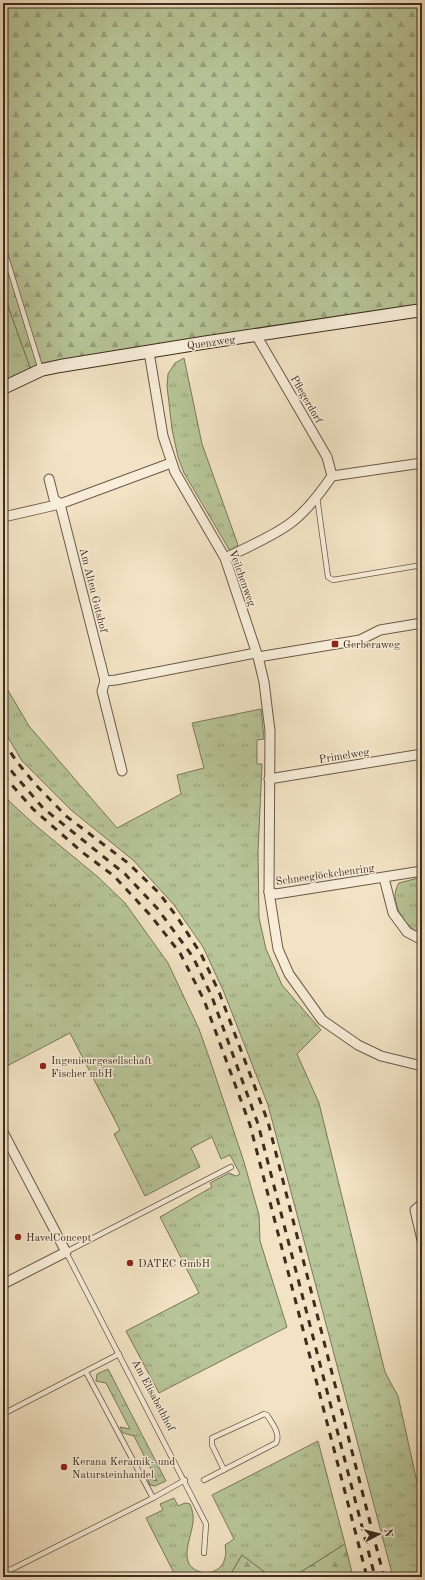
<svg xmlns="http://www.w3.org/2000/svg" width="425" height="1580" font-family="'Old Standard TT',serif">
<defs>
<pattern id="grass-tufts" width="24" height="20" patternUnits="userSpaceOnUse"><rect width="24" height="20" fill="#b7c497"/><path d="M3 7l-1-3M5 7V3M7 7l1-3M15 17l-1-3M17 17v-4M19 17l1-3" fill="none" stroke="#96a07b"/></pattern>
<pattern id="forest-firs" width="22" height="20" patternUnits="userSpaceOnUse"><rect width="22" height="20" fill="#b7c497"/><path d="M5 1l3.5 6h-7zM16 11l3.5 6h-7z" fill="#96a07b"/></pattern>
</defs>
<rect width="100%" height="100%" fill="#f2e3c4"/>
<filter id="stains"><feTurbulence type="fractalNoise" baseFrequency=".005" numOctaves="4"/><feColorMatrix values="0 0 0 0 .2 0 0 0 0 .09 0 0 0 0 .02 0 0 0 .5 -.17"/></filter>
<radialGradient id="worn" r=".72"><stop offset=".6" stop-color="#630" stop-opacity="0"/><stop offset="1" stop-color="#630" stop-opacity=".3"/></radialGradient>
<!-- grass -->
<g fill="url(#grass-tufts)" stroke="#7a785b">
<path d="M3 292 31 370 3 382Z"/>
<path d="M184 358 202 444 238 545 230 551 184 473 178 457 172 429 167 386 168 374 175 363Z"/>
<path d="M3 682 29 726 117 828 181 794 177 775 204 768 192 723 261 709 264 739 257 740V764H262L258 852 259 918 266 949 282 985 321 1030 297 1054 319 1103 385 1372 398 1396 422 1505V1577H393L268 1105 223 990 203 947 174 905 133 860 71 810 22 761 3 729Z"/>
<path d="M3 793 10 802 35 825 98 877 125 903 168 963 199 1029 210 1060 244 1162 259 1215 260 1241 287 1327 159 1393 126 1331 199 1293 160 1217 212 1187 210 1183 229 1173 236 1176 240 1174 230 1155 221 1159 212 1137 191 1148 200 1167 145 1196 114 1134 120 1130 70 1033 3 1068Z"/>
<path d="M422 877V935C405 927 387 901 399 883Z"/>
<path d="M108 1369 166 1481 155 1486 150 1485 147 1478 157 1481 134 1436 123 1433 120 1427 130 1429 106 1383 96 1381 97 1374Z"/>
<path d="M318 1441 345 1544 293 1577H271L242 1555 229 1577H176L146 1518 163 1510 160 1504 174 1498 178 1506 185 1503 190 1504C192 1510 194 1515 193 1522 192 1534 183 1552 189 1564 200 1580 231 1574 225 1545L234 1539 212 1495Z"/>
</g>
<!-- forest -->
<g fill="url(#forest-firs)" stroke="#7a785b">
<path d="M48 3H405L406 5 422 9V305L31 370 3 292V6Z"/>
<path d="M345 1544 353 1577H293Z"/>
<path d="M242 1555 271 1577H229Z"/>
</g>
<g fill="none" stroke-linecap="round" stroke-linejoin="round">
<!-- lane casing -->
<g stroke="#6b5a48" stroke-width="6">
<g id="lane">
<path d="M3 247 41 370"/>
<path d="M317 497 328 577 333 580 422 565"/>
<path d="M86 1372 153 1498"/>
<path d="M3 1414 119 1354"/>
<path d="M204 1480 276 1443C281 1434 272 1423 267 1415L264 1414 260 1416 212 1438V1445L224 1470"/>
<path d="M204 1553 206 1524 66 1252 231 1167"/>
<path d="M3 1568 10 1570 153 1498 185 1480"/>
</g>
</g>
<!-- street casing -->
<g stroke="#6b5a48" stroke-width="11">
<g id="street">
<path d="M256 335 327 457 332 476 422 463"/>
<path d="M149 352 163 436 175 472 225 558 258 657 264 682 270 731 269 892 278 949 289 974 322 1020 358 1045 381 1056 422 1066"/>
<path d="M171 463 60 504 105 681 116 680 256 653"/>
<path d="M8 516 60 504 54 499 49 479"/>
<path d="M225 558C246 548 269 538 288 525 304 514 321 492 332 476"/>
<path d="M258 657 360 640 380 630 422 623"/>
<path d="M105 681 102 691 122 771"/>
<path d="M269 779 422 754"/>
<path d="M384 878 393 913 407 932 422 940"/>
<path d="M269 892 276 894 422 871"/>
<path d="M3 1132 66 1252 3 1284"/>
<path d="M422 1204 415 1210 422 1240"/>
</g>
</g>
<!-- secondary casing -->
<g stroke="#3e2d1f" stroke-width="14">
<path id="secondary" d="M3 388 41 370 60 366 202 343 422 310"/>
</g>
<!-- lane -->
<use href="#lane" stroke="#f7edd9" stroke-width="4.5"/>
<!-- street -->
<use href="#street" stroke="#f7edd9" stroke-width="9"/>
<!-- secondary -->
<use href="#secondary" stroke="#f7edd9" stroke-width="12"/>
<!-- rail -->
<g stroke="#3e2d1f" stroke-width="3" stroke-dasharray="7 7" stroke-linecap="butt">
<path d="M3 741 17 762 35 784 66 816 128 863 159 893 177 917 201 954 219 992 268 1122 384 1577"/>
<path d="M3 759 13 773 43 808 125 874 157 908 193 957 212 997 258 1124 375 1577"/>
<path d="M3 775 33 809 82 852 114 876 151 916 180 953 204 1000 250 1125 367 1577"/>
</g>
</g>
<!-- markers -->
<g fill="#8f2418" stroke="#f7edd9" stroke-width="1.5">
<rect x="331" y="640" width="8" height="8" rx="2"/>
<circle cx="43" cy="1066" r="4"/>
<circle cx="18" cy="1237" r="4"/>
<circle cx="130" cy="1263" r="4"/>
<circle cx="64" cy="1467" r="4"/>
</g>
<g text-anchor="middle" stroke-width="3" stroke-linejoin="round" paint-order="stroke">
<!-- street labels -->
<g font-size="11" fill="#3e2d1f" stroke="#f7edd9">
<text transform="translate(211 342) rotate(-8)" y="4">Quenzweg</text>
<text transform="translate(307 399) rotate(60)" y="4">Pflegerdorf</text>
<text transform="translate(243 578) rotate(70)" y="4">Veilchenweg</text>
<text transform="translate(94 590) rotate(76)" y="4">Am Alten Gutshof</text>
<text transform="translate(344 755) rotate(-9)" y="4">Primelweg</text>
<text transform="translate(325 874) rotate(-8)" y="4">Schneeglöckchenring</text>
<text transform="translate(154 1395) rotate(62)" y="4">Am Elisabethhof</text>
</g>
<!-- poi labels -->
<g font-size="11" fill="#3e2d1f" stroke="#f7edd9" text-anchor="start">
<text x="343" y="648">Gerberaweg</text>
<text x="51" y="1064">Ingenieurgesellschaft<tspan x="51" dy="13">Fischer mbH</tspan></text>
<text x="26" y="1241">HavelConcept</text>
<text x="138" y="1267">DATEC GmbH</text>
<text x="72" y="1465">Kerana Keramik- und<tspan x="72" dy="13">Natursteinhandel</tspan></text>
</g>
</g>
<!-- margin -->
<rect width="425" height="1580" fill="none" stroke="#f2e3c4" stroke-width="16"/>
<rect x="4" y="4" width="417" height="1572" fill="none" stroke="#3e2d1f" stroke-width="2"/>
<rect x="8" y="8" width="409" height="1564" fill="none" stroke="#3e2d1f"/>
<!-- north arrow -->
<g transform="translate(379 1534) rotate(83)" stroke="#f7edd9" stroke-width="3" paint-order="stroke">
<path d="M0-3L7 15L0 10L-7 15Z" fill="#3e2d1f"/>
<text y="-6" font-size="11" font-weight="bold" text-anchor="middle" fill="#3e2d1f">N</text>
</g>
<rect width="100%" height="100%" filter="url(#stains)"/>
<rect width="100%" height="100%" fill="url(#worn)"/>
</svg>
